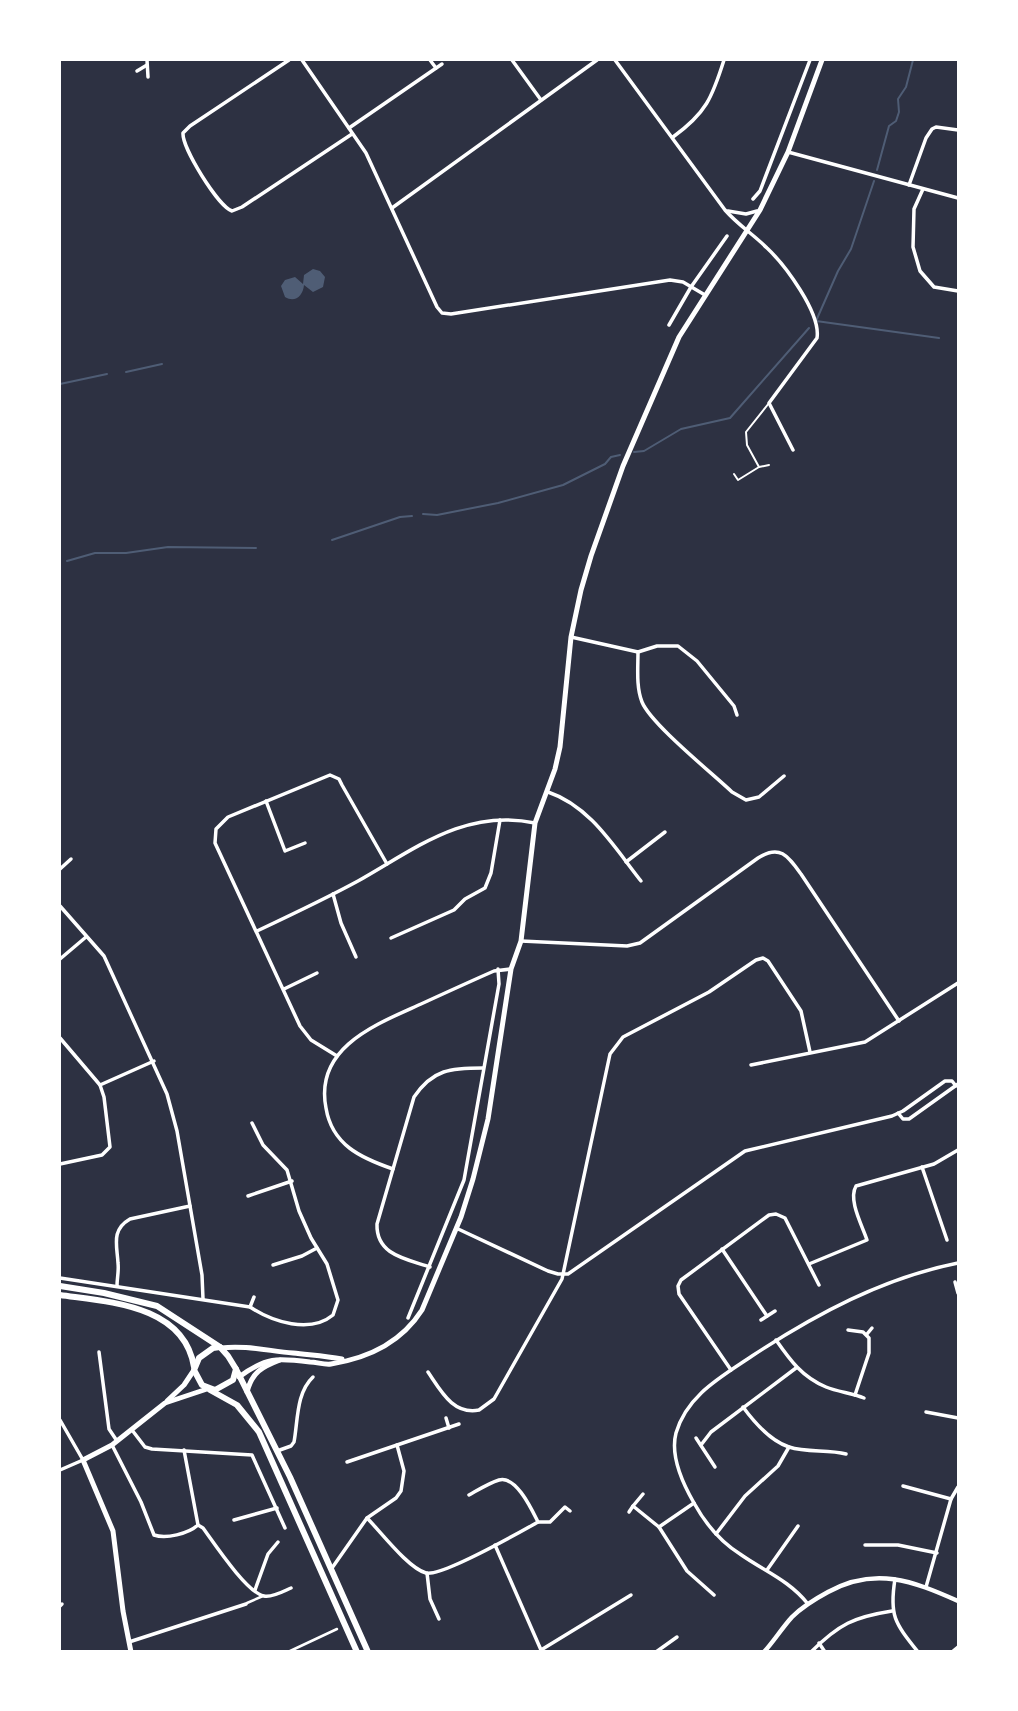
<svg xmlns="http://www.w3.org/2000/svg" width="1018" height="1711" font-family="'Zilla Slab',serif">
<rect width="100%" height="100%" fill="#2d3142"/>
<!-- water -->
<path fill="#4f5d75" d="M313 269 320 271 325 277 323 287 313 292 304 285C303 296 295 303 285 297L281 286 285 280 295 277 303 284 304 275Z"/>
<g fill="none" stroke-linecap="round" stroke-linejoin="round">
<!-- stream -->
<g stroke="#4f5d75" stroke-width="2">
<path d="M877 170 889 126 896 121 899 112 898 99 906 87 913 60"/>
<path d="M816 321 838 271 851 249 874 181"/>
<path d="M816 321 939 338"/>
<path d="M126 372 162 364"/>
<path d="M60 384 107 374"/>
<path d="M634 452 644 451 681 429 730 418 809 328"/>
<path d="M423 514 437 515 498 503 563 485 605 464 611 457 620 455"/>
<path d="M332 540 400 517 412 516"/>
<path d="M67 561 95 553H126L168 547 256 548"/>
</g>
<!-- service -->
<g stroke="#fff" stroke-width="2">
<path d="M759 467 747 445 746 432 769 403"/>
<path d="M734 474 738 480 759 467 769 465"/>
</g>
<!-- pedestrian -->
<g stroke="#fff" stroke-width="2.5">
<path d="M247 1603 263 1596"/>
<path d="M288 1652 337 1629"/>
</g>
<!-- minor -->
<g stroke="#fff" stroke-width="3.5">
<path d="M147 60 148 77"/>
<path d="M289 60 190 126 183 133C182 148 218 206 232 211L242 207 352 134"/>
<path d="M302 60 366 153 437 307 442 313 451 314 670 280 683 282 705 295"/>
<path d="M430 60 436 68"/>
<path d="M512 60 541 100"/>
<path d="M615 60 725 210C738 225 753 234 767 248 785 265 821 313 817 338L769 403 793 450"/>
<path d="M137 71 147 65"/>
<path d="M349 128 442 64"/>
<path d="M673 137C706 113 712 98 724 60"/>
<path d="M788 152 958 198"/>
<path d="M909 185 926 138 932 129 936 127 958 130"/>
<path d="M923 189 914 209 913 247 920 271 934 287 958 291"/>
<path d="M753 199 760 191 810 60"/>
<path d="M392 208 597 60"/>
<path d="M728 211 746 214 757 211"/>
<path d="M669 325 691 287 727 236"/>
<path d="M571 637 638 652 657 646H678L697 661 734 706 737 715"/>
<path d="M638 652C638 668 636 687 642 702 651 724 712 773 732 792L746 800 759 797 784 776"/>
<path d="M548 792C590 806 614 847 641 881"/>
<path d="M266 801 285 851 305 843"/>
<path d="M626 862 665 832"/>
<path d="M60 869 71 859"/>
<path d="M333 894 341 923 356 957"/>
<path d="M60 906 104 956 167 1094 177 1131 202 1275 203 1299"/>
<path d="M257 931C291 915 325 899 358 881 415 849 465 808 535 823"/>
<path d="M391 938 454 910 465 899 485 888 491 873 500 820"/>
<path d="M521 941 627 946 640 943 758 858C780 844 788 856 801 874L899 1021"/>
<path d="M60 959 86 937"/>
<path d="M284 989 317 973"/>
<path d="M60 1038 100 1085 104 1097 110 1147 102 1155 60 1164"/>
<path d="M337 1056 311 1040 300 1026 215 843 216 829 228 817 330 775 339 779 342 785 387 864"/>
<path d="M751 1065 865 1042 958 983"/>
<path d="M100 1085 154 1061"/>
<path d="M898 1113 903 1119H909L958 1084"/>
<path d="M922 1167 947 1240"/>
<path d="M393 1169C361 1158 332 1145 326 1108 314 1047 377 1024 421 1004 445 993 469 982 494 971L511 969"/>
<path d="M248 1196 292 1181"/>
<path d="M456 1228 548 1271 558 1274H568L745 1151 892 1116 903 1111 945 1081H952L956 1086"/>
<path d="M722 1249 767 1316"/>
<path d="M809 1264 867 1240C862 1225 848 1200 856 1186L934 1164 958 1150"/>
<path d="M273 1265 302 1256 317 1248"/>
<path d="M430 1267C406 1259 376 1255 377 1224L414 1097C433 1069 451 1068 483 1068"/>
<path d="M60 1278 250 1307C273 1322 310 1334 333 1315L338 1300 327 1264 311 1238 299 1211 287 1170 263 1145 252 1123"/>
<path d="M955 1282 958 1293"/>
<path d="M117 1286C117 1278 119 1271 118 1263 117 1245 111 1230 130 1219L190 1206"/>
<path d="M250 1307 254 1297"/>
<path d="M408 1318 464 1180 499 984 498 969"/>
<path d="M761 1320 775 1311"/>
<path d="M848 1330 863 1332 869 1338V1353L855 1395"/>
<path d="M867 1334 872 1328"/>
<path d="M776 1340C790 1360 802 1377 826 1387 838 1392 852 1393 864 1398"/>
<path d="M99 1352 109 1429 117 1441"/>
<path d="M731 1370 679 1294 678 1286 681 1280 769 1215 776 1214 785 1218 819 1285"/>
<path d="M428 1372C441 1391 453 1415 479 1410L494 1399 562 1279 610 1054 623 1037 709 992 756 960 763 958 768 961 801 1011 810 1052"/>
<path d="M743 1407C754 1422 771 1441 789 1447 807 1453 828 1449 846 1454"/>
<path d="M926 1412 958 1418"/>
<path d="M446 1418 449 1428"/>
<path d="M60 1420 83 1460 60 1470"/>
<path d="M132 1430 145 1447 152 1449 252 1455 285 1528"/>
<path d="M696 1438 715 1467"/>
<path d="M112 1445 141 1502 154 1535C166 1539 188 1534 198 1525"/>
<path d="M701 1445 711 1432 796 1368"/>
<path d="M184 1450 198 1525 203 1528C214 1543 247 1593 264 1596 272 1598 284 1591 291 1588"/>
<path d="M277 1451 291 1446 294 1442C298 1421 296 1393 313 1377"/>
<path d="M347 1462 459 1424"/>
<path d="M903 1486 951 1499"/>
<path d="M643 1494 633 1506 659 1527 687 1571 714 1595"/>
<path d="M469 1495C478 1490 489 1483 499 1480 516 1475 532 1510 538 1522H550L565 1507 570 1511"/>
<path d="M629 1512 633 1506"/>
<path d="M367 1518C381 1532 408 1568 426 1573 442 1577 520 1532 538 1522"/>
<path d="M234 1520 277 1508"/>
<path d="M659 1527 694 1503"/>
<path d="M716 1534 745 1496 778 1466 789 1447"/>
<path d="M495 1545 541 1650"/>
<path d="M865 1545H898L937 1553"/>
<path d="M332 1568 367 1518 396 1498 401 1491 404 1471 397 1445"/>
<path d="M767 1570 798 1526"/>
<path d="M427 1573 430 1599 439 1619"/>
<path d="M895 1579C889 1616 895 1623 918 1652"/>
<path d="M926 1587 951 1499 958 1487"/>
<path d="M255 1590 268 1554 278 1542"/>
<path d="M808 1604C789 1580 764 1571 740 1554 721 1542 705 1523 694 1503 683 1484 670 1456 676 1433 687 1395 721 1377 752 1356 816 1314 883 1278 958 1263"/>
<path d="M60 1606 62 1604"/>
<path d="M129 1642 246 1604"/>
<path d="M819 1643 825 1652"/>
<path d="M541 1650 631 1595"/>
<path d="M656 1652 677 1637"/>
<path d="M811 1652C839 1624 854 1617 892 1611"/>
<path d="M952 1652 958 1647"/>
</g>
<!-- tertiary -->
<path stroke="#fff" stroke-width="4.5" d="M764 1652C774 1641 782 1628 792 1617 802 1607 815 1599 828 1592 875 1566 913 1581 958 1601"/>
<!-- secondary -->
<g stroke="#fff" stroke-width="5">
<path d="M221 1348C245 1345 269 1351 293 1353 309 1355 325 1356 342 1359"/>
<path d="M239 1377C266 1357 277 1358 310 1362 317 1362 324 1365 331 1364 369 1358 401 1343 422 1310L461 1217 473 1179 488 1119 511 969 521 941 535 823 555 769 560 747 571 637 581 590 591 556 623 466 679 337 760 210 788 152 822 60"/>
<path d="M247 1392C252 1372 262 1367 280 1360"/>
<path d="M167 1401 184 1385 194 1370"/>
<path d="M131 1652 123 1611 113 1531 83 1460 112 1445 165 1403 207 1389"/>
</g>
<!-- primary -->
<g stroke="#fff" stroke-width="6">
<path d="M60 1286 104 1293 157 1306 220 1347"/>
<path d="M60 1295C109 1302 184 1305 194 1367"/>
<path d="M213 1348 220 1347 228 1356 236 1369 233 1380 215 1390 202 1385 194 1370 199 1358Z"/>
<path d="M236 1369 290 1477 368 1652"/>
<path d="M210 1390 237 1405 259 1432 357 1652"/>
</g>
</g>
<!-- border -->
<rect width="1018" height="1711" fill="none" stroke="#ffffff" stroke-width="122"/>
</svg>
